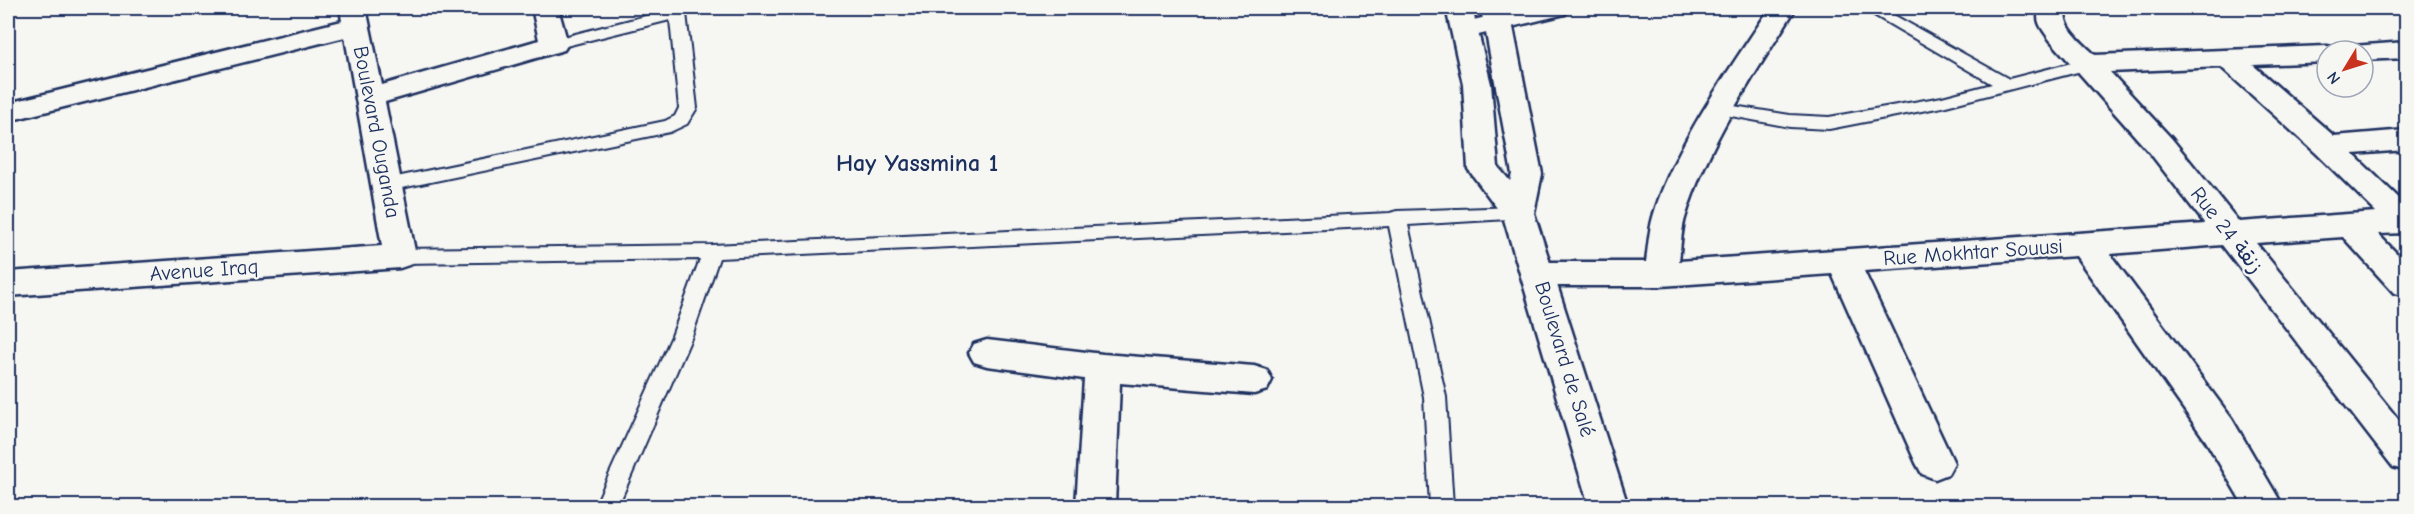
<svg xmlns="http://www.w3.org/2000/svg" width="2414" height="514" font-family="'Comic Neue','Playpen Sans Arabic',sans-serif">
<rect width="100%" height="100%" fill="#f6f6f2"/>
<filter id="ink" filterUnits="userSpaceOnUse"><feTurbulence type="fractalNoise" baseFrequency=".0167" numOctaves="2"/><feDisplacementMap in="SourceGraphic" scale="12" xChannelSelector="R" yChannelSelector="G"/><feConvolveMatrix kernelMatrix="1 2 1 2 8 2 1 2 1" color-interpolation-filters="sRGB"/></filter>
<g filter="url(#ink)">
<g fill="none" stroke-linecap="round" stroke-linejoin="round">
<!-- service casing -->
<g stroke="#1b2f5e" stroke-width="4">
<g id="service">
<path d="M669 8H685L686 13 697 108 687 124 670 132 387 191 380 189 378 185 380 181 387 179 665 121 675 116 679 108 670 20 554 49 546 44 548 41 669 10Z"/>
<path d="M1862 8H1881L2009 79 2087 59 2095 64 2093 68 1942 107 1829 129 1790 127 1715 113 1712 109 1715 105 1721 104 1790 115 1829 117 1942 97 1992 84Z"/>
<path d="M1518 207 1525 208 1527 213 1525 218 1408 225 1446 397 1453 506H1430L1424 397 1389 226 719 258 692 336 618 506H595L672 336 700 259 400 263 393 261 390 256 393 251 400 249 712 245 1390 213 1397 211Z"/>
</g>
</g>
<!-- minor casing -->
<g stroke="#1b2f5e" stroke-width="5">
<g id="minor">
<path d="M340 8H366L382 85 539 40 532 8H558L568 44 564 50 385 102 416 256 412 264 400 268 8 296V272L382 246 345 37 8 121V103L342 21Z"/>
<path d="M1525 8H1569L1565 14 1466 38 1456 36 1452 30 1456 24Z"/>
<path d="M1770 8H1796C1755 74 1709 140 1686 215 1681 229 1681 246 1679 261L2205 224 2150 153 2050 40C2043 30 2033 20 2041 8H2067C2059 25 2083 43 2095 55L2327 46 2337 48 2339 51H2327V62L2253 65 2334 136 2406 130V150L2353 154 2406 205V233L2378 234 2406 263V296L2394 293 2343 237 2256 243 2406 429V471L2393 467 2222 245 2110 254 2232 419 2283 506H2244L2206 441 2076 256 1864 271 1954 463 1948 474 1935 479 1922 474 1916 463 1832 274 1661 286H1539L1527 282 1522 274 1527 266 1539 262H1646C1648 247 1649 231 1653 217 1673 147 1730 69 1770 8ZM2221 67 2316 153 2376 212 2239 222 2172 139 2110 72Z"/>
<path d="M2406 42V58L2363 60V51H2350L2353 46Z"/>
<path d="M987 340 1103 354 1254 366 1267 370 1272 380 1267 390 1254 394 1120 383 1115 506H1076L1084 379 987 366 974 362 969 353 974 344Z"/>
</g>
</g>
<!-- tertiary casing -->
<g stroke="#1b2f5e" stroke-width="5">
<path id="tertiary" d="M1446 8H1472L1491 84 1498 167 1510 181 1512 174 1484 22 1480 8H1506L1512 22 1542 174 1534 213 1628 506H1589L1503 216 1468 169 1463 84Z"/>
</g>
<!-- service -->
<use href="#service" fill="#f6f6f2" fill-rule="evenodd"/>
<!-- minor -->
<use href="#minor" fill="#f6f6f2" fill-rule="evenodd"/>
<!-- tertiary -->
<use href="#tertiary" fill="#f6f6f2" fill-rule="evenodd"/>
</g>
</g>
<g text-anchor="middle" stroke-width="4.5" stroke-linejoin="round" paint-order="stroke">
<!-- street labels -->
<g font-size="21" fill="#1b2f5e" stroke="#f6f6f2">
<text transform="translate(377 132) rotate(79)" y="7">Boulevard Ouganda</text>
<text transform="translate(2227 230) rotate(52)" y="7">Rue 24 زنقة</text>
<text transform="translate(1973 252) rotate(-4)" y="7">Rue Mokhtar Souusi</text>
<text transform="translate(204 270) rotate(-4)" y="7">Avenue Iraq</text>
<text transform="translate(1565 359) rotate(73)" y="7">Boulevard de Salé</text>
</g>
<!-- quarter labels -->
<g font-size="24" font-weight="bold" fill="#1b2f5e" stroke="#f6f6f2">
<text x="917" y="171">Hay Yassmina 1</text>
</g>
</g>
<!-- margin -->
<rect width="2414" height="514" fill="none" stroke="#f6f6f2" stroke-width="30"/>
<rect x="15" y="15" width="2384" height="484" fill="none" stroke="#1b2f5e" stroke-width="2" filter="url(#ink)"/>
<!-- north arrow -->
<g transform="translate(2345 69) rotate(232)"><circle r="28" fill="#f6f6f2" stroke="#9ea6b7" stroke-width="1.5"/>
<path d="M0-4.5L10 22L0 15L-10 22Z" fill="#c8321e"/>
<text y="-9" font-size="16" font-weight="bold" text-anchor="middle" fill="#1b2f5e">N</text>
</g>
</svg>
